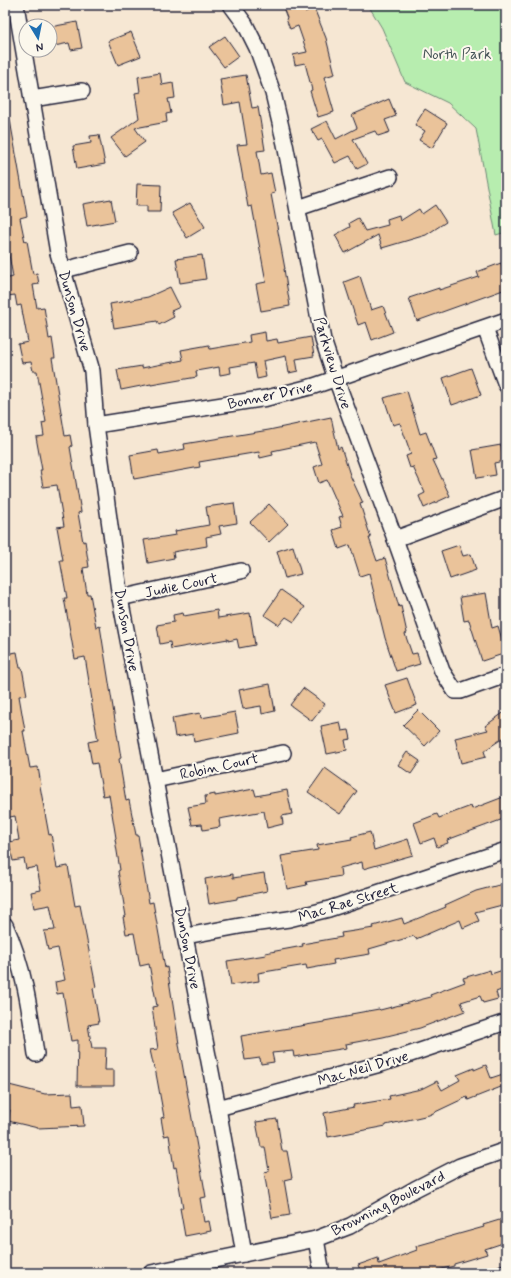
<svg xmlns="http://www.w3.org/2000/svg" width="511" height="1278" font-family="Mynerve,sans-serif">
<rect width="100%" height="100%" fill="#f6e7d3"/>
<filter id="ink" filterUnits="userSpaceOnUse"><feTurbulence type="fractalNoise" baseFrequency=".025" numOctaves="2"/><feDisplacementMap in="SourceGraphic" scale="8" xChannelSelector="R" yChannelSelector="G"/><feConvolveMatrix kernelMatrix="1 2 1 2 8 2 1 2 1" color-interpolation-filters="sRGB"/></filter>
<g filter="url(#ink)">
<!-- green -->
<path fill="#b7edaf" stroke="#6c8875" d="M368 5H506V232L496 235 476 129 448 103 405 82 382 28Z"/>
<!-- building -->
<g fill="#eac39a" stroke="#22223b">
<path d="M282 5H302L305 12 314 8 326 38 335 74 324 77 334 112 318 117 310 91 312 90 305 63 295 65 293 55 307 52 298 26 290 29 286 19 287 18Z"/>
<path d="M77 22 82 48 71 50 69 43 54 46 50 27Z"/>
<path d="M131 32 141 56 118 65 108 41Z"/>
<path d="M225 36 239 56 224 67 209 47Z"/>
<path d="M160 73 162 85 173 83 175 98 168 99 171 113 166 114 167 122 135 128 145 142 125 156 111 138 139 118 135 93 140 92 138 77Z"/>
<path d="M246 75 252 108 258 107 265 150 257 151 261 175 271 173 275 193 271 194 285 269H284L290 306 261 311 256 284 266 282 252 206 248 207 237 145 247 144 240 102 224 105 220 79Z"/>
<path d="M389 99 396 116 385 120 390 132 378 136 375 131 353 139 367 164 357 169 350 156 335 163 322 139 318 141 311 129 327 121 336 139 357 128 352 115Z"/>
<path d="M425 109 447 123 432 148 419 140 425 131 415 125Z"/>
<path d="M10 120 27 216 20 218 25 242 27 241 33 274 37 273 39 284 33 285 37 308 44 307 49 339 52 338 55 358H52L65 436 70 435 72 446 70 447 81 512 78 513 83 542 85 541 89 567 83 568 87 594H90L96 627 100 626 121 758 119 759 126 801 129 800 136 835H138L149 903 153 902 165 968 167 967 182 1063 206 1197 200 1198 204 1222 209 1221 211 1231 185 1236 180 1208H183L176 1167 174 1168 169 1135 164 1136 161 1118 164 1117 155 1068H154L150 1050 158 1049 152 1007 157 1006 149 964 140 966 134 933 126 934 123 917 126 916 118 871 120 870 115 839 116 838 109 795 103 796 97 763 92 764 88 742 98 740 91 701 92 700 85 657 75 659 64 598H67L60 560H63L57 527 64 526 57 485 43 487 40 470H42L36 437 44 436 42 423 46 422 37 371H33L31 362 22 363 18 344 28 342 21 305 17 306 15 295 7 296 5 288V279L13 277 6 238H5V121Z"/>
<path d="M99 135 105 164 77 169 73 146 91 143 90 136Z"/>
<path d="M137 184 161 185 160 212H147V206H136Z"/>
<path d="M111 199 115 221 87 226 83 204Z"/>
<path d="M190 203 205 227 187 238 172 213Z"/>
<path d="M435 205 446 222 426 235 382 248 378 235 345 253 335 235 350 227 349 223 358 218 365 231 388 225 387 219 399 215 400 221 419 209 422 214Z"/>
<path d="M202 255 206 279 180 283 176 259Z"/>
<path d="M501 263 506 277V289L417 321 409 298 439 288V290L479 277 477 272Z"/>
<path d="M360 276 371 310 383 306 393 332 372 340 366 322 358 325 344 282Z"/>
<path d="M170 287 180 307 171 311 174 317 159 325 157 321 114 328 110 304 148 297Z"/>
<path d="M265 332 266 341 277 339 278 343 311 337 314 356 296 359 298 371 289 373 286 356 263 361 266 377 257 379 254 363 230 367 231 373 220 375 219 367 196 371 197 377 151 385V384L121 390 117 370 142 366V368L183 360 181 350 209 345 210 349 250 342 249 335Z"/>
<path d="M471 368 481 395 452 405 443 378Z"/>
<path d="M407 391 420 434 426 432 436 459 433 460 450 496 424 508 419 496 425 493 413 467 410 468 406 456 411 454 400 423 393 425 384 398Z"/>
<path d="M331 417 338 449 341 447 350 475 363 503 360 504 371 538H369L377 561 385 558 399 607 401 606 407 633 405 634 412 654 417 653 420 664 396 671 385 638 369 573 360 576 350 545 339 549 333 530 342 527 339 517 343 516 327 480 319 483 314 467 322 464 315 442 272 451 273 455 260 458 259 452 199 462 200 467 134 479 130 455 158 450 159 454 185 449 184 444 269 430Z"/>
<path d="M501 445 504 461 494 463 496 475 477 478 472 450Z"/>
<path d="M234 503 237 523 219 526 221 534 206 537 207 546 173 552 174 558 148 563 144 540 176 535 175 531 209 525 206 507Z"/>
<path d="M269 504 288 524 269 542 250 522Z"/>
<path d="M459 545 463 556 471 554 476 570 450 579 441 551Z"/>
<path d="M293 546 301 574 285 578 277 551Z"/>
<path d="M281 590 305 607 294 622 286 617 279 625 264 615Z"/>
<path d="M486 593 492 628 498 626 506 653 482 661 469 620 464 621 460 597Z"/>
<path d="M217 610 218 618 250 613 255 645 239 648 237 639 228 641V639L171 649 170 642 160 644 157 625 174 622 173 615 183 613 184 616Z"/>
<path d="M17 652 20 668H22L27 695 19 696 25 731H23L30 768 38 767 41 785 40 786 49 835 51 834 57 868 68 866 75 906 80 905 96 987 93 988 99 1023 88 1025 92 1048H106L105 1070H114V1086H77L78 1040 71 1041 63 993 57 994 55 982 65 980 58 948 48 950 44 931 55 930 50 905 34 908 31 892 41 890 37 867 26 869 24 859 13 861 9 842 19 840 15 816 5 818V654Z"/>
<path d="M407 678 417 705 396 713 385 685Z"/>
<path d="M270 684 275 711 262 714 261 706 243 709 239 690Z"/>
<path d="M303 688 325 704 312 721 290 705Z"/>
<path d="M418 710 439 731 425 746 403 725Z"/>
<path d="M506 711V736L484 751 486 757 461 763 455 738 488 730 485 726Z"/>
<path d="M235 712 239 733 194 742 193 734 175 737 172 718 200 713 201 718Z"/>
<path d="M340 722 342 731 349 730 351 739 345 740 347 750 327 754 321 726Z"/>
<path d="M407 752 420 761 411 774 398 765Z"/>
<path d="M325 768 357 791 340 814 308 792Z"/>
<path d="M254 789 256 796 287 790 292 814 282 816 283 824 267 828 264 811 219 819 220 827 203 830 202 824 192 825 188 807 206 804 205 796 215 794V796Z"/>
<path d="M506 796V818L447 840 448 843 437 847 434 838 421 843 414 823 437 814 439 818 471 806 472 809Z"/>
<path d="M370 832 374 850 408 839 413 855 363 869 362 862 340 868 341 876 306 882 307 885 287 889 281 856 318 850 317 845 352 839 351 837Z"/>
<path d="M264 873 267 891 237 897V899L209 904 205 879 233 874V878Z"/>
<path d="M503 884 506 895V904L475 912 479 921 463 928 460 920 416 939 414 936 369 949 370 954 333 960 334 964 307 969 306 965 258 973 259 981 231 985 227 961 266 955 265 953 303 946 302 944 342 937 341 933 374 928 373 926 402 918 404 924 446 907 445 905 476 891Z"/>
<path d="M506 969V988L496 992 498 999 483 1003 480 996 461 1002 465 1011 420 1028 383 1037 346 1044 347 1048 310 1054 294 1057 293 1051 272 1053 274 1062 261 1064 260 1058 245 1060 241 1036 324 1022V1021L351 1016V1014L379 1009 380 1010 431 997 430 995 465 982 463 978 490 970 491 974Z"/>
<path d="M486 1065 491 1078 506 1073V1085L468 1100 467 1097 429 1115 386 1125V1126L328 1137 324 1113 354 1107 353 1105 390 1099 389 1096 421 1089 437 1081 442 1090 460 1080 457 1075 474 1068V1070Z"/>
<path d="M5 1084 45 1094 72 1093 73 1106 82 1105 84 1126 38 1128 8 1121 10 1110 5 1109Z"/>
<path d="M277 1119 282 1151H287L292 1178 284 1180 290 1215 272 1218 264 1172 269 1171 265 1147H261L256 1122Z"/>
<path d="M506 1218V1242L485 1249 487 1254 454 1264V1266L426 1273H357V1272L360 1270 358 1265 378 1258 379 1264 417 1250 416 1246 484 1227 483 1225Z"/>
</g>
<g fill="none" stroke-linecap="round" stroke-linejoin="round">
<!-- minor casing -->
<g stroke="#22223b" stroke-width="18">
<g id="minor">
<path d="M16 5 58 253 92 371 96 425 120 598 218 1108 244 1254"/>
<path d="M231 5 245 24 257 48 273 93 285 144 323 340 336 379 395 539 442 671 455 691H461L506 675"/>
<path d="M32 99 82 91"/>
<path d="M298 208 390 177"/>
<path d="M64 270 130 253"/>
<path d="M485 328 506 385"/>
<path d="M96 425 267 398 314 386 506 320"/>
<path d="M395 539 506 498"/>
<path d="M120 598 241 571"/>
<path d="M155 780 283 753"/>
<path d="M5 925C24 966 30 1010 36 1054"/>
<path d="M186 936 245 925 289 919 329 909 506 850"/>
<path d="M218 1108 384 1063 506 1022"/>
<path d="M316 1239 322 1273"/>
<path d="M151 1273 316 1239 350 1226 415 1189 460 1166 506 1150"/>
<path d="M503 1273 506 1272"/>
</g>
</g>
<!-- minor -->
<use href="#minor" stroke="#fbf7ec" stroke-width="15"/>
</g>
</g>
<g text-anchor="middle" stroke-width="4" stroke-linejoin="round" paint-order="stroke">
<!-- park labels -->
<g font-size="15" fill="#475558" stroke="#fbf7ec">
<text x="457" y="59">North Park</text>
</g>
<!-- street labels -->
<g font-size="15" fill="#22223b" stroke="#fbf7ec">
<text transform="translate(75 311) rotate(74)" y="5">Dunson Drive</text>
<text transform="translate(333 363) rotate(73)" y="5">Parkview Drive</text>
<text transform="translate(270 395) rotate(-12)" y="5">Bonner Drive</text>
<text transform="translate(181 585) rotate(-12)" y="5">Judie Court</text>
<text transform="translate(127 630) rotate(80)" y="5">Dunson Drive</text>
<text transform="translate(219 766) rotate(-12)" y="5">Robin Court</text>
<text transform="translate(348 902) rotate(-17)" y="5">Mac Rae Street</text>
<text transform="translate(188 948) rotate(79)" y="5">Dunson Drive</text>
<text transform="translate(363 1068) rotate(-16)" y="5">Mac Neil Drive</text>
<text transform="translate(388 1203) rotate(-27)" y="5">Browning Boulevard</text>
</g>
</g>
<!-- margin -->
<rect width="511" height="1278" fill="none" stroke="#fbf7ec" stroke-width="20"/>
<rect x="10" y="10" width="491" height="1258" fill="none" stroke="#22223b" stroke-width="1.5" filter="url(#ink)"/>
<!-- north arrow -->
<g transform="translate(38 38) rotate(170)"><circle r="19" fill="#fbf7ec" stroke="#a4a2a5"/>
<path d="M0-3L7 15L0 10L-7 15Z" fill="#1f6fb2"/>
<text y="-6" font-size="11" font-weight="bold" text-anchor="middle" fill="#22223b">N</text>
</g>
</svg>
